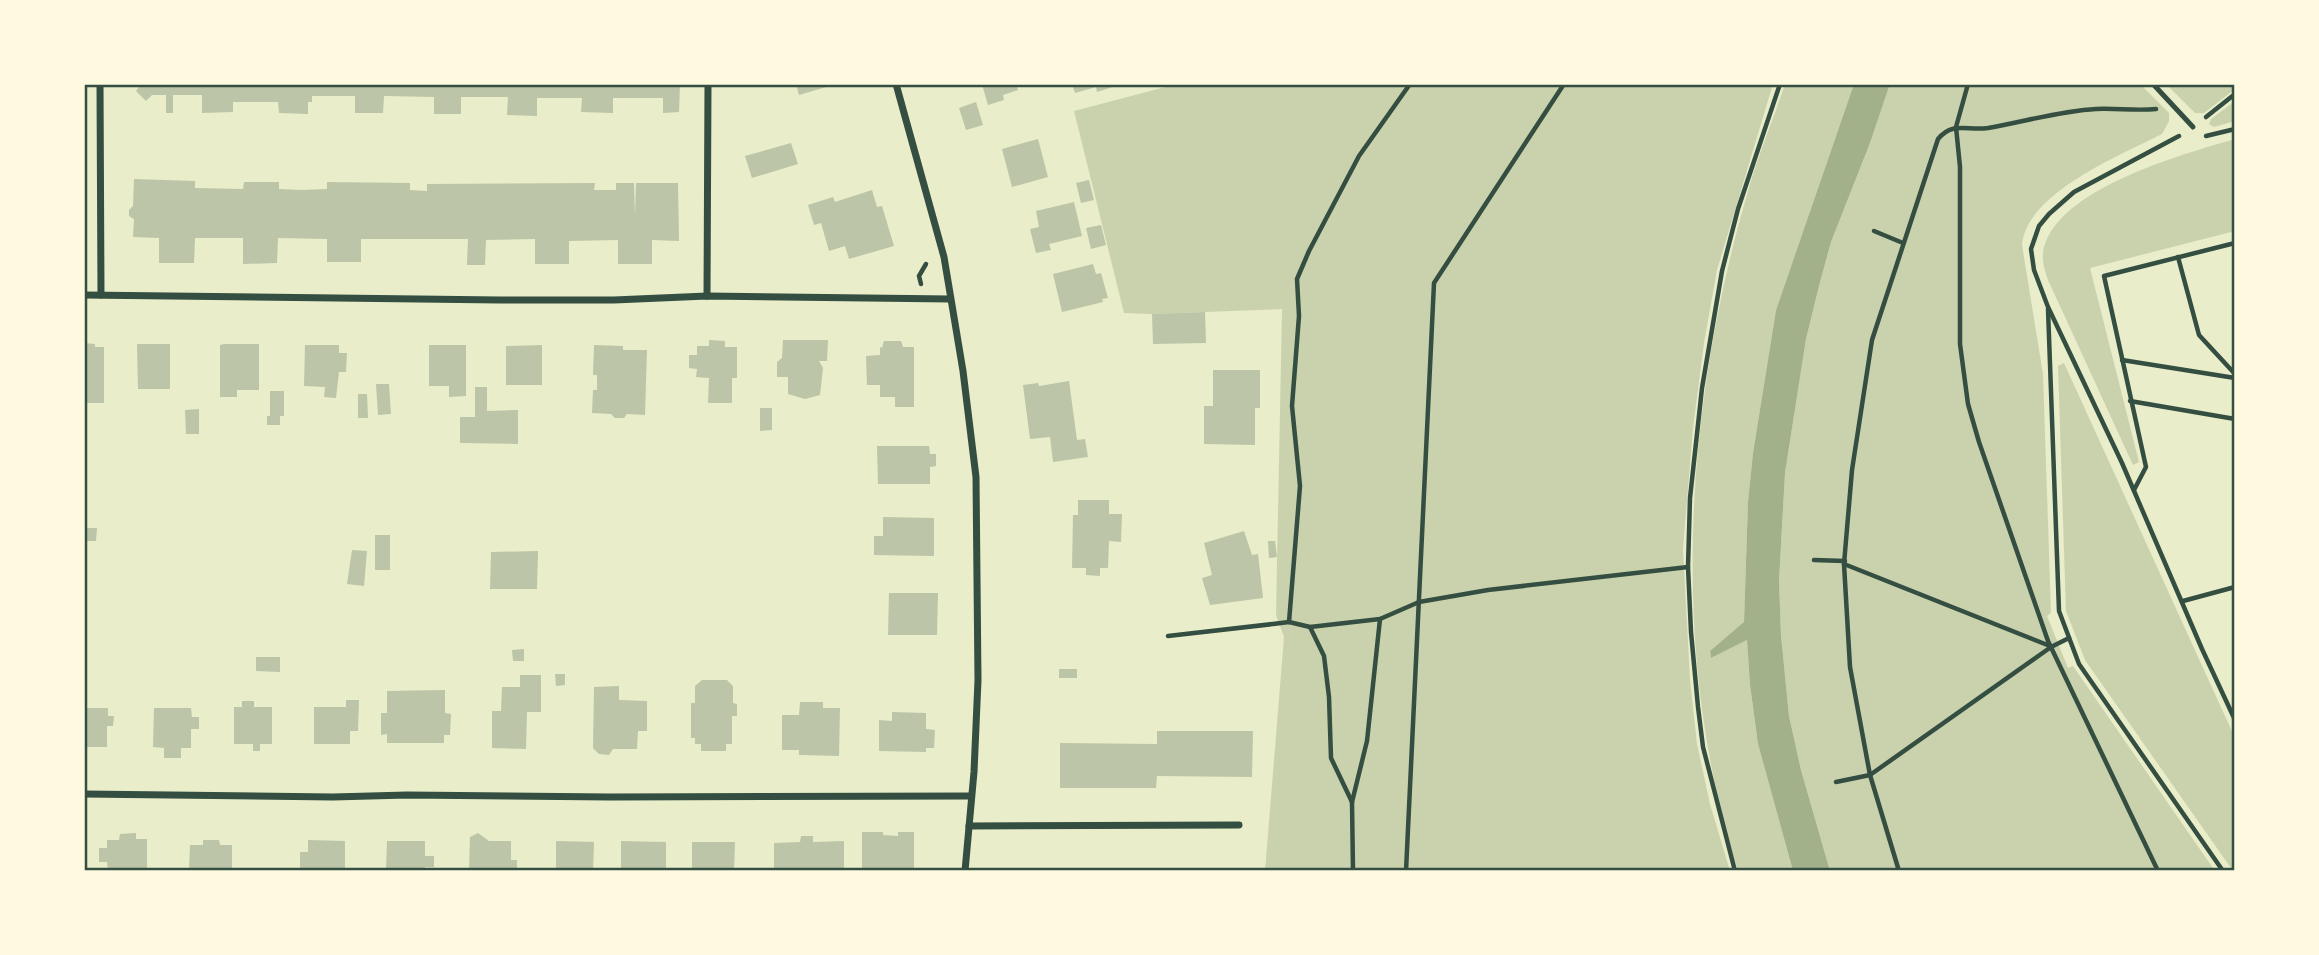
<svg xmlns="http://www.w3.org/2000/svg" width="2319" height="955" font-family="'Times New Roman',serif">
<rect width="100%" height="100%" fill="#e9edc9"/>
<!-- green -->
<g fill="#cad2ad">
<path d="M1177 84H1773L1717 270 1704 343 1693 428 1683 549 1690 680 1697 744 1710 804 1730 871H1265L1284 637 1276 615 1282 309 1152 314 1124 313 1074 111Z"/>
<path d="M1785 84H1854L1776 310 1753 453 1748 502 1744 623 1710 651 1711 658 1747 640 1750 685 1758 744 1793 871H1738C1669 656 1684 410 1747 195 1757 157 1773 121 1785 84Z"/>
<path d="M1890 84H2140L2169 113V121L2162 134C2121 155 2026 193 2022 245L2043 374 2051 613 2047 616 2068 668 2073 666 2215 871H1830L1801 770 1789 716 1781 635 1779 581 1785 473 1806 339 1819 286 1831 242 1870 143Z"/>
<path d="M2166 84H2235V89L2204 113H2195Z"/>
<path d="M2235 101V121L2214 127 2209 124 2211 119Z"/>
<path d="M2235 139V231L2090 268 2139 462 2133 465 2048 280C2045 271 2042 263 2043 254 2050 190 2184 154 2235 139Z"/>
<path d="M2064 363 2235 738V871H2233L2085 660 2066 611 2058 366Z"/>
</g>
<!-- water -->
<path fill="#a3b18a" d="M1854 84H1890L1870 143 1831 242 1819 286 1806 339 1785 473 1779 581 1781 635 1789 716 1801 770 1830 871H1793L1758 744 1750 685 1747 640 1711 658 1710 651 1744 622 1748 502 1753 453 1776 310Z"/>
<!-- building -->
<g fill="#bcc5a7">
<path d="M141 84H680L679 112 663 113V98H613V113L581 112 582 98H537V116L507 115 508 97H461V114H434V97L386 96H384L383 113H355V96H312V102H308V114L279 113 278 102H233V112L202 113V95H173V113H166V95H152L146 101 136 91Z"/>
<path d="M796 84H833V85L799 95Z"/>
<path d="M982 84H1016L1018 90 1003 95 1004 100 988 105Z"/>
<path d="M1072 84H1115L1116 86 1097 92 1096 87 1075 93Z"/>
<path d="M976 102 983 125 966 130 959 108Z"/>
<path d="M1038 139 1048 177 1012 187 1002 149Z"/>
<path d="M791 143 798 164 752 178 745 156Z"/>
<path d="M134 179 195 181V188L243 189 244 182H279V189L302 190 327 189V182L410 183V190L427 191V184L595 183 594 190H616V183H634L635 216 636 183H678L679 241 652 240V264H618V240L569 241V264H535V239L486 240 485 265H467L468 239H361V262H327V239L278 238 277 263 243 264V238H195L194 263H159V238L133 237 134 219 129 216V210L133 206Z"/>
<path d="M1089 180 1094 200 1081 203 1076 183Z"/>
<path d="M872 190 877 207 882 206 894 246 849 259 845 246 829 251 821 223 814 225 808 205 833 197 835 202Z"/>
<path d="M1074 202 1082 236 1049 244 1051 250 1036 253 1030 229 1039 227 1036 211Z"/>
<path d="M1101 225 1106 245 1091 249 1086 228Z"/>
<path d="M1093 264 1096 274 1101 273 1108 298 1102 299 1103 302 1062 312 1053 274Z"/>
<path d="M1205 312 1206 343 1153 344 1152 314Z"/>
<path d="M709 340 725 341V347H737V378H732V403H708L709 378 696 377 697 369 689 368V355H697V346H709Z"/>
<path d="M783 340H828L827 361H819L823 368 820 395 805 399 788 394V377H777V362L782 358Z"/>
<path d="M884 341H901L903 347H914V407H895V397H880V385H867L866 356 880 355V347L882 348Z"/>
<path d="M84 343 95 344V347H104V403H84Z"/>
<path d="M137 344H170V389H138Z"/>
<path d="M224 344H259V390H237V397H220V345Z"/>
<path d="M305 345H339V353H347L346 372H339L336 398 324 397 325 387 304 386Z"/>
<path d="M429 345H466V396L449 397V386H429Z"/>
<path d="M542 345V385H506V346Z"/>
<path d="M594 345 623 346V350H647L645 415 627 414 624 418H615L611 414 592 413 593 390H597V375H593Z"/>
<path d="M1213 370H1260V408H1255V445L1204 444V406H1213Z"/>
<path d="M1069 381 1077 440 1085 439 1088 457 1053 462 1050 437 1030 439 1023 385 1038 383 1039 386Z"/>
<path d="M376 384H389L391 414 378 415Z"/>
<path d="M475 387H487V411L518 410V444L460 443V417H475Z"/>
<path d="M270 391H284V416H280V425H267V416H270Z"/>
<path d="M358 394H367L368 418H358Z"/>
<path d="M760 408H772V430L760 431Z"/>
<path d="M199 409V434H186L185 410Z"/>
<path d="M877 446H929L930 454H936V466L930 467V484H878Z"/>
<path d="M1078 500H1109V514H1122L1121 542 1109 541 1108 568H1100V576L1086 575V568H1072L1073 515H1078Z"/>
<path d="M883 517 934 518V556L874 555V536H883Z"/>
<path d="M84 528H97L96 541H84Z"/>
<path d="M1244 531 1252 555 1258 554 1263 598 1210 605 1202 578 1212 575 1204 543Z"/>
<rect x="375" y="535" width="15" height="35"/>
<path d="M1268 541H1275L1277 557 1269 558Z"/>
<path d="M352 550 367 551 364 586 347 584Z"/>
<path d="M538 551 537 589H490L491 552Z"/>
<path d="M889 593H938L937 635H888Z"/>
<path d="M524 649V661H513L512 650Z"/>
<path d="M256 657H280V672L256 671Z"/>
<rect x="1059" y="669" width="18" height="9"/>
<path d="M555 674H565V685L556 686Z"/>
<path d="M520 675H541V712H527L526 749 492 748V711H501L502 687H520Z"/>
<path d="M702 680H727L733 686V703L737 704V716H732V744H726V751H701V744H695V738H691V703H695V686Z"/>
<path d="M619 686V700L647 701V731H638L637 749H613L609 755 599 754 593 748 594 687Z"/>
<path d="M445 690V713L451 714 450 735H444V743H387V734L381 735V713H387V691Z"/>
<path d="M346 700H359L358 731H350V744H314V707H346Z"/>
<path d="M242 701H254V707H272V744H260V751H253V744H234V707H242Z"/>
<path d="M800 702H823V708H840L839 756 799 755V750H782V715H799Z"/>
<path d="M84 708H108V716H114L113 726H107V747H84Z"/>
<path d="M154 708H191L192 717H199V729H191V748H181V758H164V748L153 747Z"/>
<path d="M892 712 926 713V729L935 730 934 748H926V752L879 751V720L892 721Z"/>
<path d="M1157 731H1253L1252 777 1157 776 1156 788H1060V743L1157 744Z"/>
<path d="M862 832H883V835L898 836V832H914V871H862Z"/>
<path d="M136 833V839H147V871L108 870 107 862H99V848H107V840H119L120 834Z"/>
<path d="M478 833 489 841H511V860H517V871H469L470 837Z"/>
<path d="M801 836H813V842L844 841V871H774V843L800 842Z"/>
<path d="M203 840H219L220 845H232V871H189L190 845H203Z"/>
<path d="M308 840 345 841V871L300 869V852H308Z"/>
<path d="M387 841H425V856H434V867H425V871H386Z"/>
<path d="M556 841 594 842 593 871H556Z"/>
<path d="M621 841 666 842V871H621Z"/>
<path d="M692 842H735L734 871H692Z"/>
</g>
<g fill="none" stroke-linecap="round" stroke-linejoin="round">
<!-- path -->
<g stroke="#344e41" stroke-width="4.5">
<path d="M1968 84 1956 127 1960 167V344L1968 404 1979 442 2048 641 2158 871"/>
<path d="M2206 117 2235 94"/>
<path d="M2179 136 2074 192 2049 214 2039 226 2031 249 2034 270 2048 307 2122 463 2202 649 2235 720"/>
<path d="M2206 136 2235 129"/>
<path d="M1874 231 1903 243"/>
<path d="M2178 257 2199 335 2235 374"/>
<path d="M921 284 919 276 926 264"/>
<path d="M2048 309 2059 611 2079 664 2223 871"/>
<path d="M2122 360 2235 378"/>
<path d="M2130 401 2235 419"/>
<path d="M2134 490 2146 467 2104 276 2235 243"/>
<path d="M1814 560 1845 561"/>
<path d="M1844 564 2050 646"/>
<path d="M2183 601 2235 587"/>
<path d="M1289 622 1300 486 1292 406 1299 316 1297 279 1309 251 1359 156 1410 84"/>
<path d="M1310 627 1324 656 1329 697 1331 758 1352 802"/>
<path d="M1168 636 1273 624 1289 622 1310 627 1380 619 1419 602 1488 590 1688 567"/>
<path d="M1836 782 1870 775 2051 647 2069 638"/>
<path d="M1353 871 1352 802 1367 741 1380 619"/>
<path d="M1406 871 1434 283 1564 84"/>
<path d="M1735 871 1703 747 1698 707 1691 632 1688 567 1690 498 1702 388 1722 271 1738 209 1780 84"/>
<path d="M1899 871 1870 775 1850 667 1844 564 1852 470 1872 340 1938 139C1953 121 1967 131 1988 128 2024 122 2059 111 2096 109 2116 108 2136 111 2156 109"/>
</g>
<!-- service -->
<path stroke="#344e41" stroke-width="5" d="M2153 84 2193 127"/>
<!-- minor -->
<g stroke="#344e41" stroke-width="7">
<path d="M100 84 101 295"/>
<path d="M896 84 944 257 963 371 976 477 978 680 974 772 965 871"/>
<path d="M84 295 500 300H614L707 296 950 299"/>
<path d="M707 296 708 84"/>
<path d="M84 794 333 797 407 795 610 797 971 796"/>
<path d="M969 826 1239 825"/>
</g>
</g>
<!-- border -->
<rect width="2319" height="955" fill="none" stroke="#fefae0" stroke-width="172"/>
<rect x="86" y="86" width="2147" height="783" fill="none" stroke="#344e41" stroke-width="2.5"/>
</svg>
